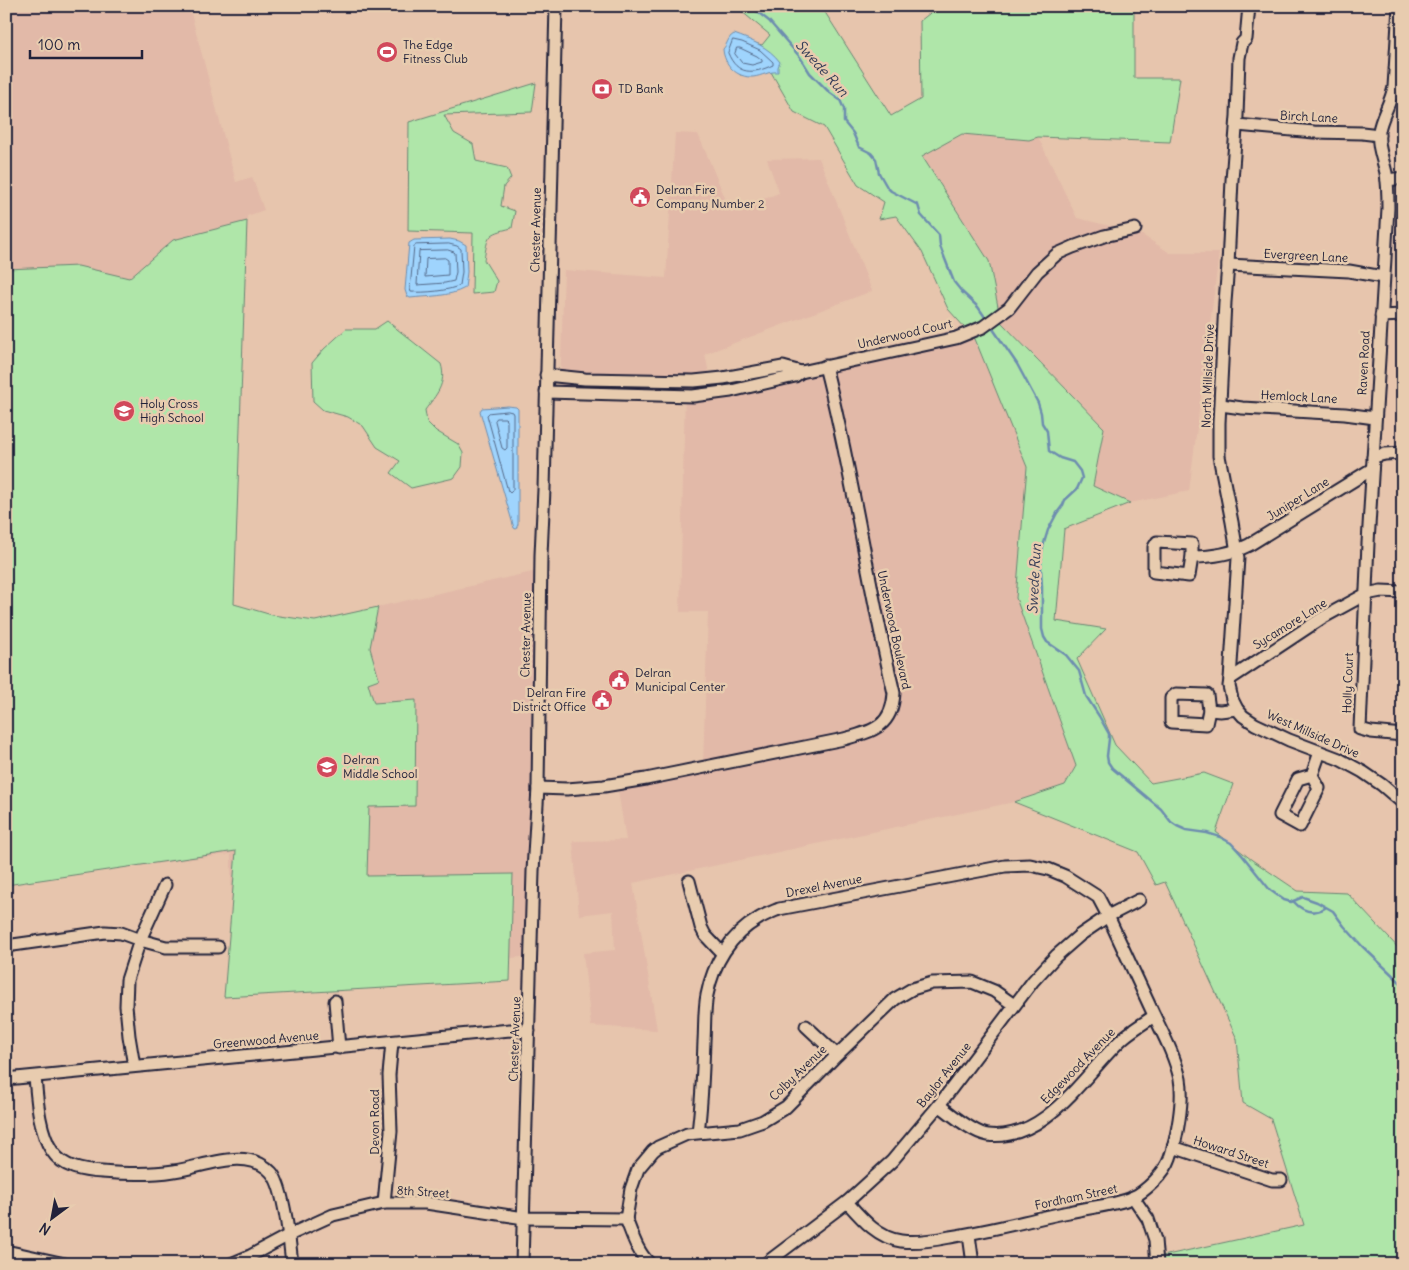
<svg xmlns="http://www.w3.org/2000/svg" width="1409" height="1270" font-family="Delius,sans-serif">
<rect width="100%" height="100%" fill="#e7c5ad"/>
<filter id="ink" filterUnits="userSpaceOnUse"><feTurbulence type="fractalNoise" baseFrequency=".02" numOctaves="2"/><feDisplacementMap in="SourceGraphic" scale="10" xChannelSelector="R" yChannelSelector="G"/><feConvolveMatrix kernelMatrix="1 2 1 2 8 2 1 2 1" color-interpolation-filters="sRGB"/></filter>
<g filter="url(#ink)">
<!-- built -->
<g fill="#e2b9a8">
<path d="M6 6H189L236 182 252 177 264 210 247 216 234 604 272 615 315 621 541 570 531 956 232 987 231 854 6 883Z"/>
<path d="M675 133 698 134 731 212 779 193 767 159 819 158 872 291 705 354 712 388 975 339 1027 467 1016 598 1076 766 1066 785 1014 802 633 883 657 1030 591 1026 583 953 615 950 613 911 579 915 573 841 626 840 617 784 703 766 708 612H680L685 390 560 388 564 270 666 278Z"/>
<path d="M962 134 1029 140 1038 137 1077 218 1139 233 1170 253H1219L1189 491 1130 503 1093 486 1104 428 1001 322 989 261 922 156Z"/>
</g>
<!-- green -->
<g fill="#afe6a9" stroke="#688472">
<path d="M735 6H821L891 116 921 99 920 21 939 6H1134V78H1180L1170 142 1038 137 1029 140 962 134 922 156 989 261 1001 322 1104 428 1093 486 1130 503 1064 529 1056 621 1106 629 1077 659 1115 745 1151 783 1204 773 1233 784 1216 832 1252 860 1298 891 1347 893 1403 953V1264H1160L1158 1257 1304 1225 1271 1119 1243 1103 1237 1039 1165 882 1156 885 1138 852 1014 802 1065 785 1076 766 1016 598 1027 467 975 339 948 309 922 252 896 216 879 219 884 202 858 185 824 127 794 112 771 72 740 75 731 36 762 45 770 35Z"/>
<path d="M536 83 532 112 444 115 454 133 473 144 476 161 507 168 511 178 504 186 501 206 515 211 512 228C487 234 488 235 484 260L497 281 494 292 472 294 473 233 408 231 409 122Z"/>
<path d="M247 221 234 604 272 615 315 621 378 607 370 648 379 679 368 683 374 703 416 700 415 806 369 807 367 876 513 874 510 981 224 997 236 851 6 885V269L78 266 129 278 173 240Z"/>
<path d="M387 321 441 364C447 384 436 395 425 410L427 422 436 431 458 444 463 453 462 467 454 478 411 488 391 473 400 461 377 447 363 426 348 417 323 410 313 401 312 363 324 349 346 329H375Z"/>
</g>
<!-- water -->
<g fill="#9fd4fd" stroke="#6d8daf">
<path d="M734 34C751 40 769 47 780 62L778 67V72C769 71 762 76 753 77 737 78 724 65 723 49 728 44 727 38 734 34Z"/>
<path d="M450 239 459 241 466 245 467 272 465 288C449 297 428 296 410 298L407 296 405 290 409 243 414 240Z"/>
<path d="M508 406 516 407 518 409V524L516 529 514 528 480 411 482 408Z"/>
</g>
<g fill="none" stroke-linecap="round" stroke-linejoin="round">
<!-- shore -->
<g stroke="#546989" stroke-width="1">
<path d="M733 40 742 42 760 50 773 62V65C754 74 737 76 728 53Z"/>
<path d="M737 48H740L757 56 762 60V62L752 65 742 63 735 54Z"/>
<path d="M449 244 457 246 461 249 462 272 460 285C450 291 423 293 411 292L410 289 414 246 416 245Z"/>
<path d="M448 250 454 252 455 253 456 272 454 281 445 283 417 285 419 251Z"/>
<path d="M445 258 448 260V275L425 277 426 259Z"/>
<path d="M508 411 512 412 513 414V490L510 493 508 491 487 415 489 413Z"/>
<path d="M497 418H505L507 420V448L505 450 502 448 495 421Z"/>
</g>
<!-- stream -->
<g stroke="#6d8daf" stroke-width="2.5">
<path d="M750 6 769 21 800 57 810 73 829 92 840 100 844 109V122L853 133 859 147 871 153 876 159 879 173 887 187 891 191 918 205 921 215 939 235 940 246 945 259 954 282 962 292 978 307 987 320"/>
<path d="M991 326 1017 364 1038 403 1041 413 1042 423 1047 431 1049 451 1060 458 1073 462 1080 471 1082 478 1077 489 1065 500 1063 505 1057 513 1048 530 1044 543 1041 556V570L1042 587V629L1044 637 1047 642 1066 655 1079 671 1086 696 1099 716 1109 734V739L1107 756 1108 762 1112 768 1161 809 1171 822 1177 826 1186 830 1207 833 1220 837 1231 843 1242 855 1270 890 1284 900 1291 902 1303 897 1317 902 1333 911 1344 926 1362 946 1403 985"/>
<path d="M1293 901C1302 911 1313 915 1325 908"/>
</g>
<!-- minor casing -->
<g stroke="#22223b" stroke-width="15">
<g id="minor">
<path d="M1249 6 1246 39 1242 43 1239 58 1237 116 1232 180 1228 265 1225 302 1219 423V456L1232 522 1238 558 1230 679 1229 686 1232 699 1237 709 1243 716 1255 724 1289 740 1339 759 1363 772 1382 785 1403 803"/>
<path d="M1399 6 1394 87C1391 103 1381 117 1379 131 1377 146 1383 159 1386 173 1388 185 1388 197 1388 208L1368 543 1360 729 1371 732 1403 735"/>
<path d="M1237 125 1314 132 1362 133 1379 135"/>
<path d="M1387 180 1403 178"/>
<path d="M1228 265 1349 271 1383 277"/>
<path d="M1381 316 1403 315"/>
<path d="M546 375 585 379 694 381 723 378 783 367 801 372"/>
<path d="M546 392 693 396 731 391 795 376 801 372 956 338 983 327 1009 308 1037 272 1057 254 1073 247 1104 236 1135 229"/>
<path d="M1221 405 1242 408 1345 414 1375 418"/>
<path d="M1373 457 1385 454 1403 453"/>
<path d="M1157 542 1192 544V557L1189 576 1154 572V547Z"/>
<path d="M1192 557C1212 557 1231 554 1249 545L1372 469"/>
<path d="M1230 679 1322 618 1366 594 1381 591 1403 592"/>
<path d="M1176 694 1207 695 1209 710 1206 724 1171 722V698Z"/>
<path d="M1209 710 1220 711 1237 709"/>
<path d="M1312 775 1319 788 1300 826 1280 815 1298 779 1312 775 1320 752"/>
<path d="M538 788 567 789 604 786 646 779 844 739C873 731 892 727 894 693 868 585 853 474 825 366"/>
<path d="M689 881 701 927 705 935 722 953"/>
<path d="M6 946 105 932 121 933 140 940 166 947H218"/>
<path d="M335 1001 339 1048"/>
<path d="M806 1026 837 1055"/>
<path d="M134 1066 129 1036 126 1006 127 980 140 940 165 885"/>
<path d="M35 1077C37 1099 39 1132 52 1151 63 1168 83 1171 102 1172 127 1174 149 1175 174 1171 204 1167 247 1146 271 1172 284 1185 290 1244 292 1264"/>
<path d="M6 1079 510 1030 529 1031"/>
<path d="M939 1105C951 1114 973 1133 988 1135 1046 1142 1085 1073 1123 1038 1132 1030 1144 1023 1154 1016"/>
<path d="M698 1132C702 1102 703 1071 704 1041 705 1026 704 1010 707 995 713 964 730 935 758 919 764 915 772 912 779 909L1005 866 1030 865 1048 869 1065 876 1098 897 1108 916C1123 949 1138 981 1153 1013 1163 1034 1175 1056 1180 1079 1184 1100 1177 1138 1170 1158 1165 1173 1146 1191 1132 1198 1112 1206 1089 1207 1069 1212 1029 1220 990 1231 950 1237 935 1240 917 1243 901 1241 878 1238 862 1219 847 1202"/>
<path d="M1173 1147 1272 1180H1281"/>
<path d="M1133 1197 1148 1219 1155 1240 1157 1264"/>
<path d="M384 1203 391 1131 389 1075 392 1042"/>
<path d="M626 1219 631 1189 638 1169 653 1151 658 1147 687 1134 740 1129 763 1121 786 1107 837 1055 895 999 912 989 932 983 972 982 994 991 1014 1005"/>
<path d="M626 1219C632 1234 637 1252 650 1264"/>
<path d="M969 1235 973 1264"/>
<path d="M6 1251 65 1264"/>
<path d="M231 1264 250 1256 289 1235 333 1215 384 1203H426L524 1218 626 1219"/>
<path d="M522 1264 533 871 538 788 541 555 544 489 556 6"/>
<path d="M765 1264 847 1202 892 1161 939 1105 1033 981 1056 956 1080 935 1108 916 1139 900"/>
</g>
</g>
<!-- minor -->
<use href="#minor" stroke="#e8ccaf" stroke-width="11"/>
</g>
</g>
<!-- icons -->
<defs>
<g id="stadium-disc" transform="scale(1.125)"><circle r="9.5" fill="#d1495b" stroke="#e8ccaf"/><path d="M0-5a6.5 5 0 1 0 0 10a6.5 5 0 1 0 0-10ZM-3.5-1.8h7v3.6h-7Z" fill="#fff"/></g>
<g id="bank-disc" transform="scale(1.125)"><circle r="9.5" fill="#d1495b" stroke="#e8ccaf"/><path d="M-6-4H6V4H-6ZM0-2.3a2.3 2.3 0 1 0 0 4.6a2.3 2.3 0 1 0 0-4.6Z" fill="#fff"/></g>
<g id="civic-disc" transform="scale(1.125)"><circle r="9.5" fill="#d1495b" stroke="#e8ccaf"/><path d="M-.6-6.5H3V-4.5H.6V-3L4-1V1h2V6H-6V1h2V-1L-.6-3ZM-1.2 2.5V6h2.4V2.5Z" fill="#fff"/></g>
<g id="school-disc" transform="scale(1.125)"><circle r="9.5" fill="#d1495b" stroke="#e8ccaf"/><path d="M0-5L7-2L0 1L-7-2ZM-4 1L0 2.5L4 1V4Q0 6-4 4Z" fill="#fff"/></g>
</defs>
<g fill-rule="evenodd">
<use href="#stadium-disc" x="387" y="52"/>
<use href="#bank-disc" x="602" y="89"/>
<use href="#civic-disc" x="640" y="197"/>
<use href="#school-disc" x="124" y="411"/>
<use href="#civic-disc" x="619" y="680"/>
<use href="#civic-disc" x="602" y="700"/>
<use href="#school-disc" x="327" y="767"/>
</g>
<g text-anchor="middle" stroke-width="5" stroke-linejoin="round" paint-order="stroke">
<!-- poi labels -->
<g font-size="12" fill="#22223b" stroke="#e8ccaf" text-anchor="start">
<text x="403" y="49">The Edge<tspan x="403" dy="14">Fitness Club</tspan></text>
<text x="618" y="93">TD Bank</text>
<text x="656" y="194">Delran Fire<tspan x="656" dy="14">Company Number 2</tspan></text>
<text x="140" y="408">Holy Cross<tspan x="140" dy="14">High School</tspan></text>
<text x="635" y="677">Delran<tspan x="635" dy="14">Municipal Center</tspan></text>
<text x="586" y="697" text-anchor="end">Delran Fire<tspan x="586" dy="14">District Office</tspan></text>
<text x="343" y="764">Delran<tspan x="343" dy="14">Middle School</tspan></text>
</g>
<!-- street labels -->
<g font-size="12" fill="#22223b" stroke="#e8ccaf">
<text transform="translate(1309 117) rotate(3)" y="4">Birch Lane</text>
<text transform="translate(536 230) rotate(-89)" y="4">Chester Avenue</text>
<text transform="translate(1306 256) rotate(3)" y="4">Evergreen Lane</text>
<text transform="translate(905 334) rotate(-13)" y="4">Underwood Court</text>
<text transform="translate(1364 363) rotate(-87)" y="4">Raven Road</text>
<text transform="translate(1208 376) rotate(-88)" y="4">North Millside Drive</text>
<text transform="translate(1299 397) rotate(3)" y="4">Hemlock Lane</text>
<text transform="translate(1298 499) rotate(-32)" y="4">Juniper Lane</text>
<text transform="translate(1290 624) rotate(-32)" y="4">Sycamore Lane</text>
<text transform="translate(894 630) rotate(78)" y="4">Underwood Boulevard</text>
<text transform="translate(526 635) rotate(-89)" y="4">Chester Avenue</text>
<text transform="translate(1348 683) rotate(-88)" y="4">Holly Court</text>
<text transform="translate(1313 734) rotate(24)" y="4">West Millside Drive</text>
<text transform="translate(824 886) rotate(-11)" y="4">Drexel Avenue</text>
<text transform="translate(515 1039) rotate(-88)" y="4">Chester Avenue</text>
<text transform="translate(266 1040) rotate(-5)" y="4">Greenwood Avenue</text>
<text transform="translate(1078 1066) rotate(-46)" y="4">Edgewood Avenue</text>
<text transform="translate(798 1073) rotate(-44)" y="4">Colby Avenue</text>
<text transform="translate(944 1075) rotate(-52)" y="4">Baylor Avenue</text>
<text transform="translate(375 1122) rotate(-90)" y="4">Devon Road</text>
<text transform="translate(1231 1152) rotate(18)" y="4">Howard Street</text>
<text transform="translate(423 1192) rotate(4)" y="4">8th Street</text>
<text transform="translate(1076 1197) rotate(-12)" y="4">Fordham Street</text>
</g>
<!-- water labels -->
<g font-size="14" font-style="italic" fill="#353d58" stroke="#e8ccaf">
<text transform="translate(822 68) rotate(48)" y="5">Swede Run</text>
<text transform="translate(1034 579) rotate(-87)" y="5">Swede Run</text>
</g>
</g>
<!-- margin -->
<rect width="1409" height="1270" fill="none" stroke="#e8ccaf" stroke-width="25"/>
<rect x="12" y="12" width="1384" height="1245" fill="none" stroke="#22223b" stroke-width="2" filter="url(#ink)"/>
<!-- north arrow -->
<g transform="translate(52 1218) rotate(212)" stroke="#e8ccaf" stroke-width="4" paint-order="stroke">
<path d="M0-4L9 19L0 12L-9 19Z" fill="#22223b"/>
<text y="-8" font-size="14" font-weight="bold" text-anchor="middle" fill="#22223b">N</text>
</g>
<!-- scale -->
<path d="M30 50v8h112v-8" fill="none" stroke="#22223b" stroke-width="2.5"/>
<text x="38" y="50" font-size="15" fill="#22223b" stroke="#e8ccaf" stroke-width="4" paint-order="stroke">100 m</text>
</svg>
